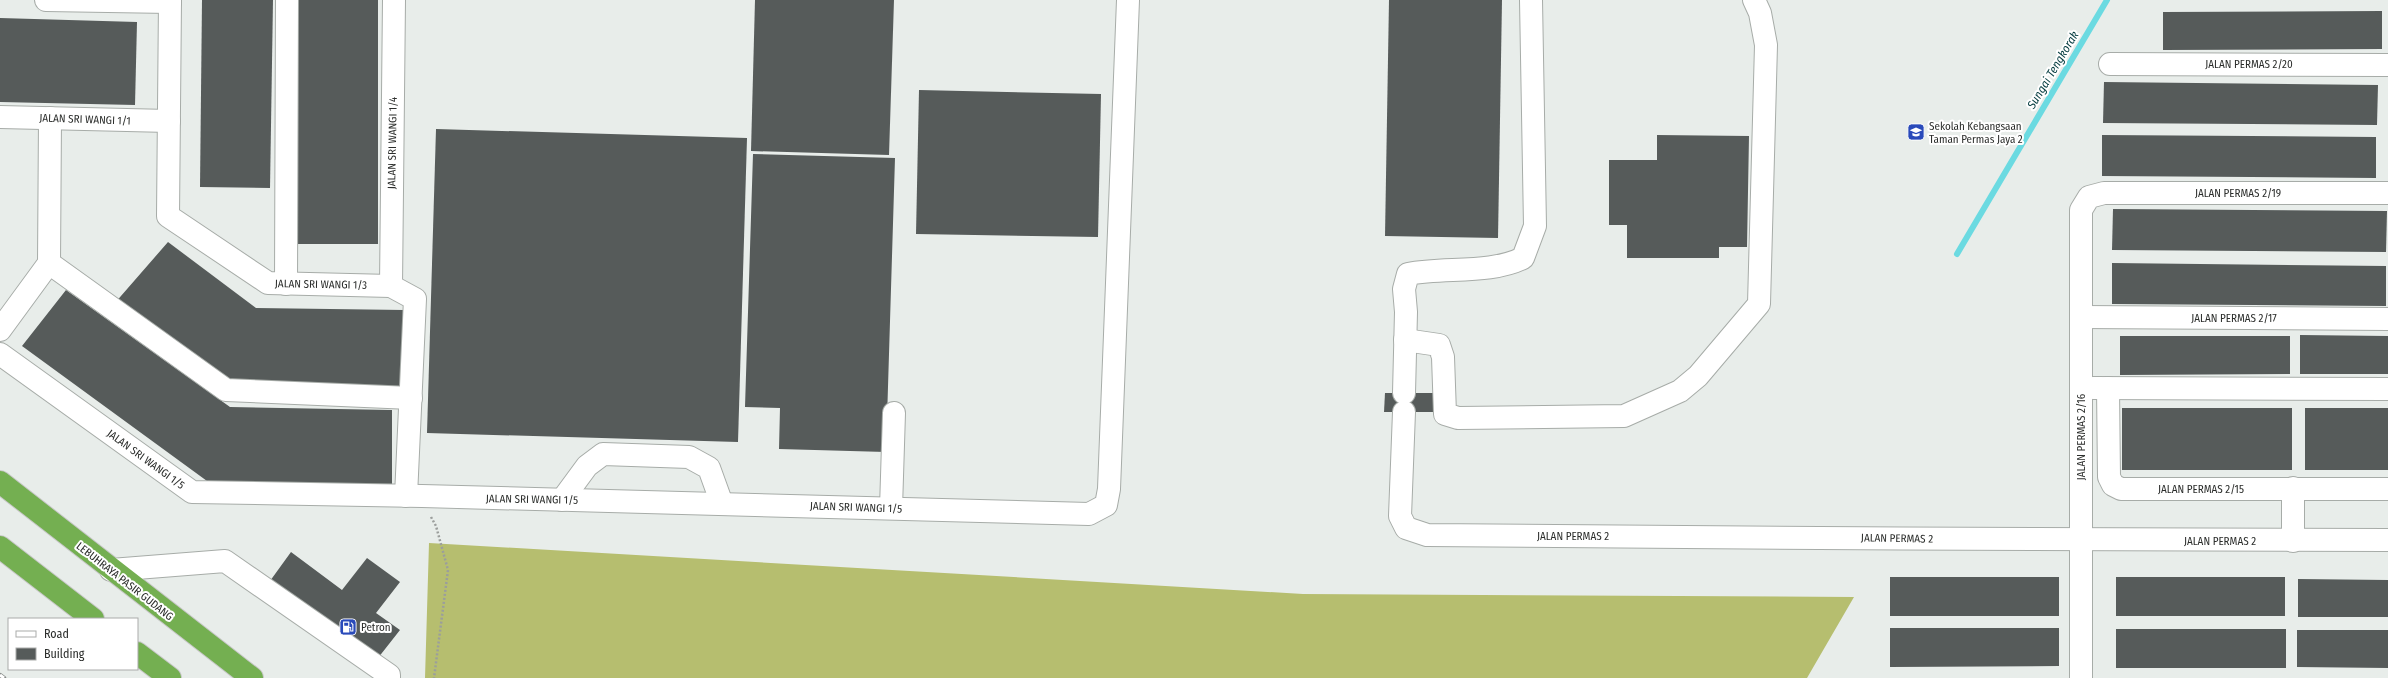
<svg xmlns="http://www.w3.org/2000/svg" width="2388" height="678" font-family="'Fira Sans Condensed',sans-serif">
<rect width="100%" height="100%" fill="#e8edea"/>
<!-- forest -->
<path fill="#b6be6f" d="M429 543 1303 594 1854 597 1807 678H425Z"/>
<g fill="none" stroke-linecap="round" stroke-linejoin="round">
<!-- stream -->
<path stroke="#6bdae1" stroke-width="6" d="M1957 254 2107 0"/>
</g>
<!-- building -->
<g fill="#565b5a">
<path d="M202 0H273L270 188 200 187Z"/>
<rect x="296" y="0" width="82" height="244"/>
<path d="M755 0H894L889 155 751 151Z"/>
<path d="M1389 0H1502L1498 238 1385 236Z"/>
<path d="M2382 11V49L2163 50V12Z"/>
<path d="M0 18 137 22 135 105 0 102Z"/>
<path d="M2104 82 2378 85 2377 125 2103 123Z"/>
<path d="M919 90 1101 94 1098 237 916 234Z"/>
<path d="M436 129 747 138 738 442 427 433Z"/>
<path d="M1657 135 1749 136 1747 247H1719V258H1627V225H1609V160H1657Z"/>
<path d="M2102 135 2376 137V178L2102 176Z"/>
<path d="M753 154 895 158 886 452 779 449 780 408 745 407Z"/>
<path d="M2113 209 2387 211 2386 252 2112 250Z"/>
<path d="M168 242 256 308 404 310 402 387 227 382 114 304Z"/>
<path d="M2112 263 2386 266V306L2112 304Z"/>
<path d="M66 290 230 407 392 410V485L207 481 22 346Z"/>
<path d="M2300 335 2388 336V374H2300Z"/>
<path d="M2120 336H2290V374L2120 375Z"/>
<path d="M1385 393H1434L1433 412H1384Z"/>
<rect x="2122" y="408" width="170" height="62"/>
<rect x="2305" y="408" width="83" height="62"/>
<path d="M291 552 342 590 367 558 400 582 376 613 400 630 378 658 270 581Z"/>
<rect x="1890" y="577" width="169" height="39"/>
<rect x="2116" y="577" width="169" height="39"/>
<path d="M2298 579 2388 580V617H2298Z"/>
<path d="M1890 628H2059V666L1890 667Z"/>
<rect x="2116" y="629" width="170" height="39"/>
<path d="M2297 630H2388V668L2297 667Z"/>
</g>
<g fill="none" stroke-linecap="round" stroke-linejoin="round">
<!-- minor casing -->
<g stroke="#a7aca8" stroke-width="24">
<g id="minor">
<path d="M46 0 170 2"/>
<path d="M170 0 168 216 268 283 391 286 415 299 406 496"/>
<path d="M2110 64 2388 65"/>
<path d="M0 117 169 121"/>
<path d="M49 263 226 390 411 398"/>
<path d="M286 284 287 0"/>
<path d="M391 286 394 0"/>
<path d="M2081 317 2388 319"/>
<path d="M0 330 49 263 50 118"/>
<path d="M1405 340 1439 345 1443 357 1445 414 1458 418 1624 416 1680 391 1698 376 1759 304 1766 45 1760 13 1754 0"/>
<path d="M0 354 192 492 422 496 1089 514 1106 505 1109 489 1128 0"/>
<path d="M2093 388 2388 389"/>
<path d="M2108 388 2109 477 2113 485 2121 489H2388"/>
<path d="M1404 393 1406 312 1404 289 1408 274C1445 267 1491 274 1523 258L1535 226 1531 0"/>
<path d="M1404 412 1400 516 1406 528 1427 535C1747 537 2068 541 2388 540"/>
<path d="M2293 488V541"/>
<path d="M562 500 587 466 603 454 689 457 709 468 722 504"/>
<path d="M891 508 894 413"/>
<path d="M111 570 225 561 389 675V678"/>
<path d="M2081 678V210L2089 197 2104 193H2388"/>
</g>
</g>
<!-- highway casing -->
<g stroke="#c8c8c8" stroke-width="24">
<g id="highway">
<path d="M0 482 252 678"/>
<path d="M0 547 93 619"/>
<path d="M137 653 170 678"/>
</g>
</g>
<!-- path -->
<path stroke="#9b9e9c" stroke-width="2.5" stroke-dasharray="2 2" stroke-linecap="butt" d="M431 517 436 526 448 570 434 678"/>
<!-- minor -->
<use href="#minor" stroke="#fff" stroke-width="22"/>
<!-- highway -->
<use href="#highway" stroke="#74af51" stroke-width="22"/>
<!-- rail casing -->
<g stroke="#858886" stroke-width="4.5">
<path id="rail" d="M0 675 4 678"/>
</g>
<!-- rail -->
<use href="#rail" stroke="#fff" stroke-width="3" stroke-dasharray="9" stroke-linecap="butt"/>
</g>
<!-- icons -->
<defs>
<g id="school-square" transform="scale(0.9)"><rect x="-9" y="-9" width="18" height="18" rx="4" fill="#294aba" stroke="#fff"/><path d="M0-5L7-2L0 1L-7-2ZM-4 1L0 2.5L4 1V4Q0 6-4 4Z" fill="#fff"/></g>
<g id="fuel-square" transform="scale(0.9)"><rect x="-9" y="-9" width="18" height="18" rx="4" fill="#294aba" stroke="#fff"/><path d="M-5.5-6h7V0h2V4h1.3V-2.5L3-4.5l.8-.8L6-3V5H2.5V1h-1V6h-7ZM-4.2-4.7v3.2H.2V-4.7Z" fill="#fff"/></g>
</defs>
<g fill-rule="evenodd">
<use href="#school-square" x="1916" y="132"/>
<use href="#fuel-square" x="348" y="627"/>
</g>
<g text-anchor="middle" stroke-width="4" stroke-linejoin="round" paint-order="stroke">
<!-- street labels -->
<g font-size="11" fill="#2b2d2b" stroke="#fff">
<text x="2249" y="68">JALAN PERMAS 2/20</text>
<text transform="translate(85 119) rotate(2)" y="4">JALAN SRI WANGI 1/1</text>
<text transform="translate(392 143) rotate(-89)" y="4">JALAN SRI WANGI 1/4</text>
<text x="2238" y="197">JALAN PERMAS 2/19</text>
<text transform="translate(321 284) rotate(1)" y="4">JALAN SRI WANGI 1/3</text>
<text x="2234" y="322">JALAN PERMAS 2/17</text>
<text transform="translate(2081 437) rotate(-90)" y="4">JALAN PERMAS 2/16</text>
<text transform="translate(146 459) rotate(36)" y="4">JALAN SRI WANGI 1/5</text>
<text x="2201" y="493">JALAN PERMAS 2/15</text>
<text transform="translate(532 499) rotate(1)" y="4">JALAN SRI WANGI 1/5</text>
<text transform="translate(856 507) rotate(2)" y="4">JALAN SRI WANGI 1/5</text>
<text x="1573" y="540">JALAN PERMAS 2</text>
<text transform="translate(1897 538) rotate(1)" y="4">JALAN PERMAS 2</text>
<text x="2220" y="545">JALAN PERMAS 2</text>
<text transform="translate(125 581) rotate(38)" y="4">LEBUHRAYA PASIR GUDANG</text>
</g>
<!-- poi labels -->
<g font-size="11" fill="#2b2d2b" stroke="#fff" text-anchor="start">
<text x="1929" y="130">Sekolah Kebangsaan<tspan x="1929" dy="13">Taman Permas Jaya 2</tspan></text>
<text x="361" y="631">Petron</text>
</g>
<!-- water labels -->
<g font-size="12" font-style="italic" fill="#033b3e" stroke="#fff">
<text transform="translate(2053 70) rotate(-59)" y="4">Sungai Tengkorak</text>
</g>
</g>
<!-- legend -->
<rect x="8" y="618" width="130" height="52" fill="#ffffff" stroke="#aaabaa"/>
<rect x="16" y="631" width="20" height="6" fill="#ffffff" stroke="#aaabaa"/>
<text x="44" y="638" font-size="12" fill="#2b2d2b">Road</text>
<rect x="16" y="648" width="20" height="12" fill="#565b5a" stroke="#aaabaa"/>
<text x="44" y="658" font-size="12" fill="#2b2d2b">Building</text>
</svg>
